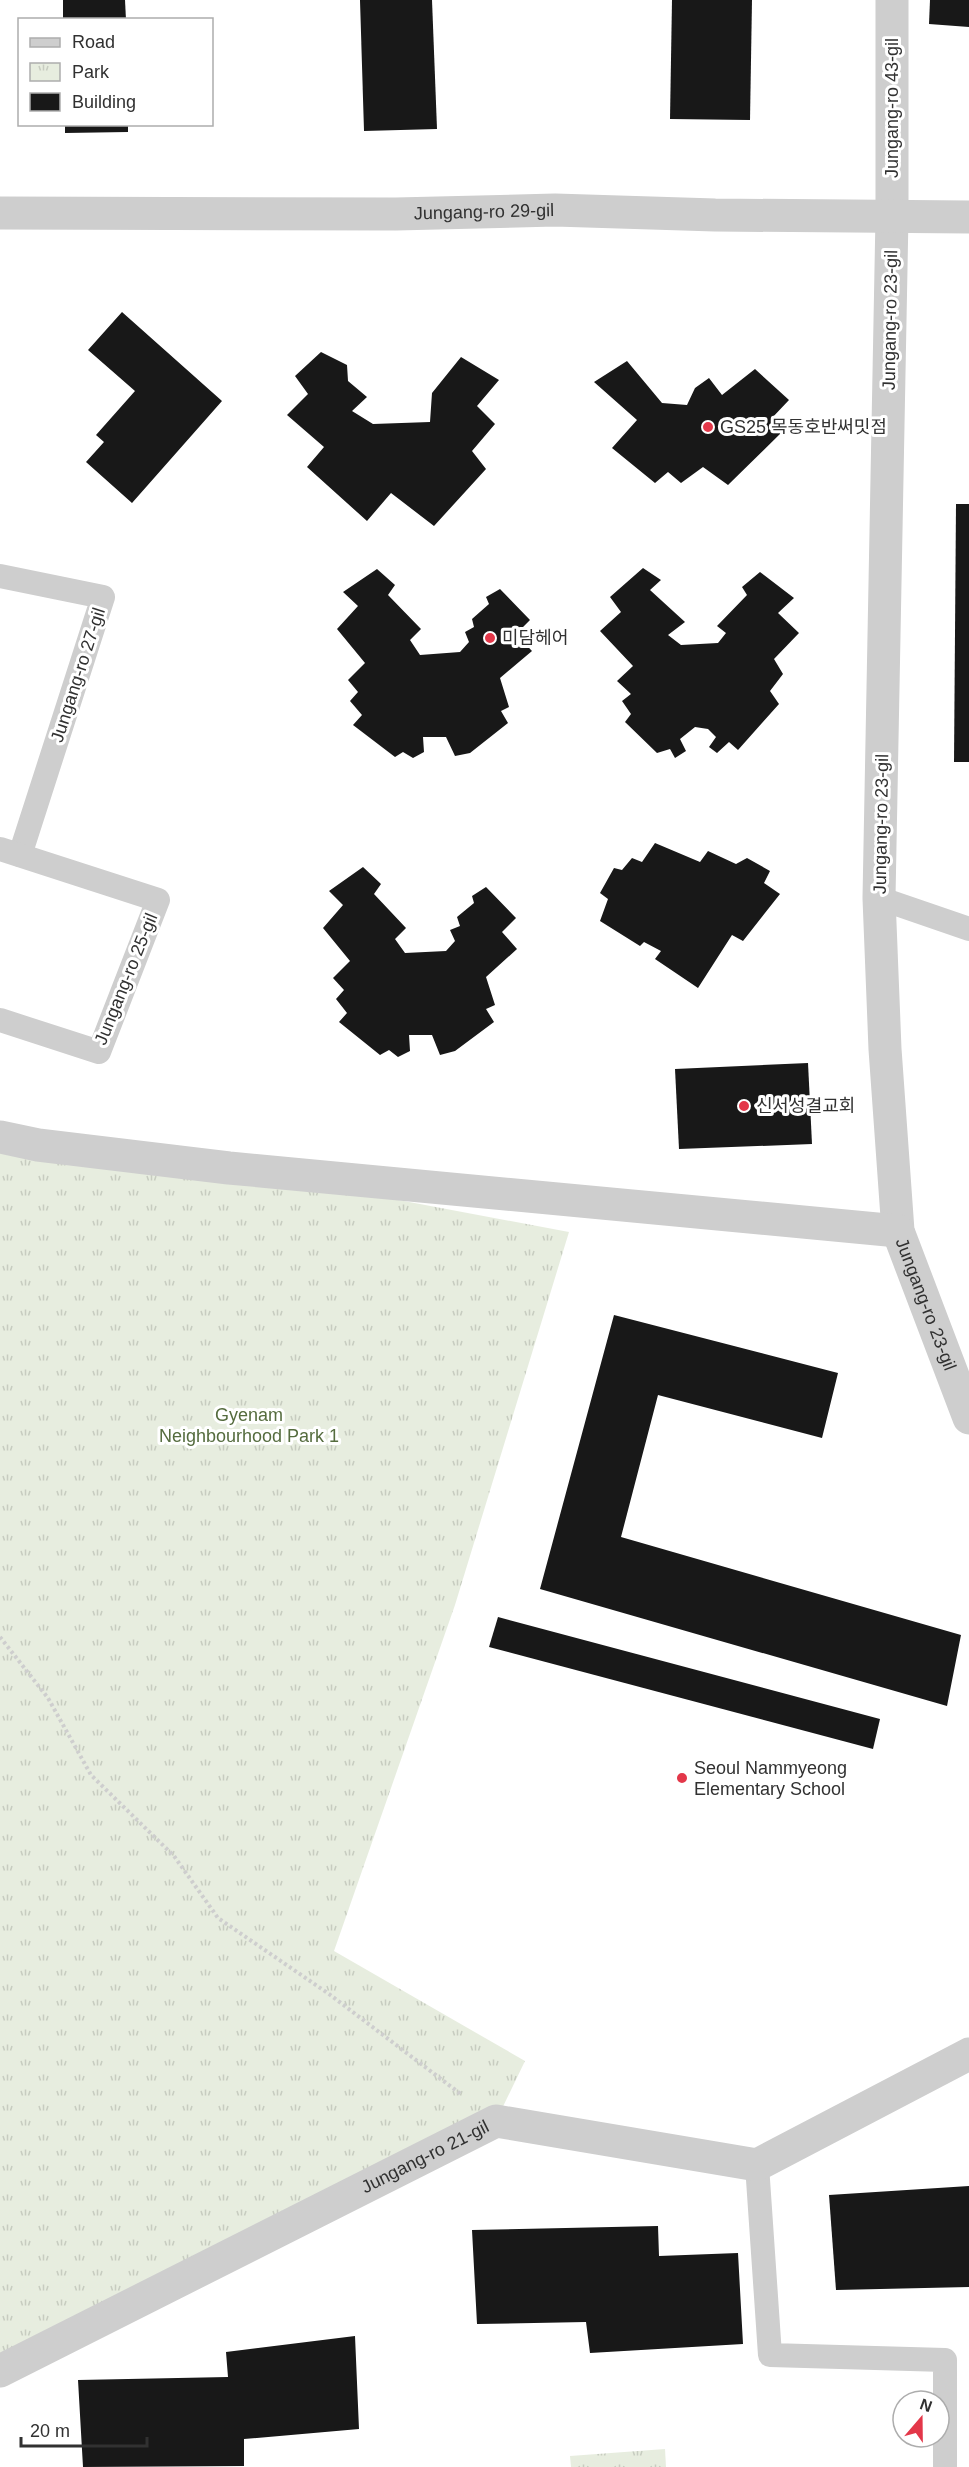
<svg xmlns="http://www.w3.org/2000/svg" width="969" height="2467" font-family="Arial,'Noto Sans KR',sans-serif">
<defs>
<pattern id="park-tufts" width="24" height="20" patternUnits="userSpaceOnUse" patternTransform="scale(1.5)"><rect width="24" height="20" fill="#e7eddf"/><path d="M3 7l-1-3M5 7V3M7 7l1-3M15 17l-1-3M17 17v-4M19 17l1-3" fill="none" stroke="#c7ccc0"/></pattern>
</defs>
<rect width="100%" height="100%" fill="#fff"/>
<!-- park -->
<g fill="url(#park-tufts)">
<path d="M0 1137 229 1168 569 1232 455 1605 334 1951 525 2061 496 2121 0 2371Z"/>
<path d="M665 2449 666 2467H571L570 2456Z"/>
</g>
<!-- building -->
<g fill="#181818">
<path d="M63 0H125L126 20H63Z"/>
<path d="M360 0H432L437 129 364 131Z"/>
<path d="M672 0H752L750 120 670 119Z"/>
<path d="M930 0H969V27L929 24Z"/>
<path d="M65 124H128V132L65 133Z"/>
<path d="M122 312 222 401 132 503 86 462 104 442 96 435 135 391 88 350Z"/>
<path d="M321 352 347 365 348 381 367 397 352 411 373 424 430 422 432 393 461 357 499 380 477 406 495 424 472 451 486 469 434 526 391 493 367 521 307 467 324 447 287 415 308 394 295 376Z"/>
<path d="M627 361 662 403 687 405 695 388 709 378 722 395 755 369 789 400 771 419 782 432 728 485 703 467 681 483 668 472 655 483 612 448 637 420 594 382Z"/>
<path d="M956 504H969V762H954Z"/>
<path d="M643 568 661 580 650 590 685 622 668 635 681 645 718 643 726 633 717 626 747 595 742 587 760 572 794 598 778 613 799 633 774 659 783 674 770 691 779 704 738 750 729 742 717 753 709 747 716 737 708 729 695 727 680 739 686 751 675 758 670 749 657 753 625 722 631 714 622 701 631 694 617 681 633 666 600 631 621 612 610 597Z"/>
<path d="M377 569 395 585 388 595 421 629 410 640 420 655 460 652 469 642 465 632 474 627 472 619 489 604 486 597 500 589 530 620 516 634 532 651 500 678 509 707 501 711 508 723 470 753 455 756 446 737H423L424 752 413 758 403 752 395 757 353 725 362 715 350 701 358 692 348 680 365 663 337 629 358 606 343 592Z"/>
<path d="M655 843 700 862 708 851 736 864 747 858 770 871 764 883 780 894 743 941 732 935 698 988 655 959 661 951 644 942 640 946 600 921 608 899 600 893 614 868 622 870 632 858 642 862Z"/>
<path d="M363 867 381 884 374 894 406 928 395 939 405 953 446 951 455 941 450 930 460 926 457 917 474 903 472 896 486 887 516 918 502 932 517 949 486 977 495 1005 486 1009 494 1022 455 1051 440 1055 432 1035H409L410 1051 398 1057 389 1050 380 1055 339 1022 347 1013 336 999 344 990 333 978 350 961 323 928 343 905 329 891Z"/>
<path d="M808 1063 812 1144 679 1149 675 1069Z"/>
<path d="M614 1315 838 1373 822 1438 658 1395 621 1537 961 1635 947 1706 540 1589Z"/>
<path d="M498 1617 880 1719 873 1749 489 1647Z"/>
<path d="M969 2186V2287L836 2290 829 2195Z"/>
<path d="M658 2226 659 2256 738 2253 743 2344 590 2353 586 2322 477 2324 472 2230Z"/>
<path d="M355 2336 359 2429 244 2439V2466L83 2467 78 2380 228 2377 226 2352Z"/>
</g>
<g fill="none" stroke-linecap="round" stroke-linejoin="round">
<!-- path -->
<path stroke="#cecece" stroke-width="4" stroke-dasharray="3 3" stroke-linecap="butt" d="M0 1637 48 1698 91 1775 174 1856 218 1918 329 1994 462 2095"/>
<!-- service -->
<g stroke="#cecece" stroke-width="24">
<path d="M0 576 103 597 20 855"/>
<path d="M0 849 158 900 99 1052 0 1020"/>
<path d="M879 898 969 929"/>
<path d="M757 2165 770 2355 945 2360V2467"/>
</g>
<!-- minor -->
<g stroke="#cecece" stroke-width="33">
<path id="s1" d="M892 0V216L879 898 885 1049 898 1231 969 1418"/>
<path id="s2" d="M0 213 396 214 555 210 715 215 969 217"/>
<path d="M0 1137 38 1145 229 1168 898 1231"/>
<path id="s3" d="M0 2371 496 2121 757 2165 969 2054"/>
</g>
</g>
<!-- markers -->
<g fill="#e33749" stroke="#fff" stroke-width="2">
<circle cx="708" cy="427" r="6"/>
<circle cx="490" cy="638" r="6"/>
<circle cx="744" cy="1106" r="6"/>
<circle cx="682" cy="1778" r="6"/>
</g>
<g text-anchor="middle" stroke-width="6" stroke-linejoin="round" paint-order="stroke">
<!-- street labels -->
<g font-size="18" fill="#313131" stroke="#fff">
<text transform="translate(892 108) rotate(-90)" y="6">Jungang-ro 43-gil</text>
<text dy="6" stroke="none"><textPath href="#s2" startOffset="484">Jungang-ro 29-gil</textPath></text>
<text transform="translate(890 320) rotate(-89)" y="6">Jungang-ro 23-gil</text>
<text transform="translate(78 675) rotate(-72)" y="6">Jungang-ro 27-gil</text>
<text transform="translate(881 824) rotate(-89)" y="6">Jungang-ro 23-gil</text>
<text transform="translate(126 979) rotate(-68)" y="6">Jungang-ro 25-gil</text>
<text dy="6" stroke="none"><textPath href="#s1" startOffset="1310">Jungang-ro 23-gil</textPath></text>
<text dy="6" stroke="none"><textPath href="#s3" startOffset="476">Jungang-ro 21-gil</textPath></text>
</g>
<!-- poi labels -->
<g font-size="18" fill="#313131" stroke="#fff" text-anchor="start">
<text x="720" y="433">GS25 목동호반써밋점</text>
<text x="502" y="644">미담헤어</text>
<text x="756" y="1112">신서성결교회</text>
<text x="694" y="1774">Seoul Nammyeong<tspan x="694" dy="21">Elementary School</tspan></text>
</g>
<!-- park labels -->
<g font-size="18" fill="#556c3e" stroke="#fff">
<text x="249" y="1421">Gyenam<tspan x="249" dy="21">Neighbourhood Park 1</tspan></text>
</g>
</g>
<!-- legend -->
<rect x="18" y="18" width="195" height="108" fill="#ffffff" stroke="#adadad" stroke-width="1.5"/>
<rect x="30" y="38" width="30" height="9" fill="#cecece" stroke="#adadad" stroke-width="1.5"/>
<text x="72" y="48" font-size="18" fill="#313131">Road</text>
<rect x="30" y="63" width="30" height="18" fill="url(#park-tufts)" stroke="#adadad" stroke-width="1.5"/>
<text x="72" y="78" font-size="18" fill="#313131">Park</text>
<rect x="30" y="93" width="30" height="18" fill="#181818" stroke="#adadad" stroke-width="1.5"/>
<text x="72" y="108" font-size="18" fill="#313131">Building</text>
<!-- north arrow -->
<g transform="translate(921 2419) rotate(20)"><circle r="28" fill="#ffffff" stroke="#adadad" stroke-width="1.5"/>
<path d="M0-4.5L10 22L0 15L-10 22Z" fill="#e33749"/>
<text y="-9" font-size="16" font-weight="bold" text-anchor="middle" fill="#313131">N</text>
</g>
<!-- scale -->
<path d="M21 2437v9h126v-9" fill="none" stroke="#313131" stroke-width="3"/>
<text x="30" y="2437" font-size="18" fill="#313131" stroke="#ffffff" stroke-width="4.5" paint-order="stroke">20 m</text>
</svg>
